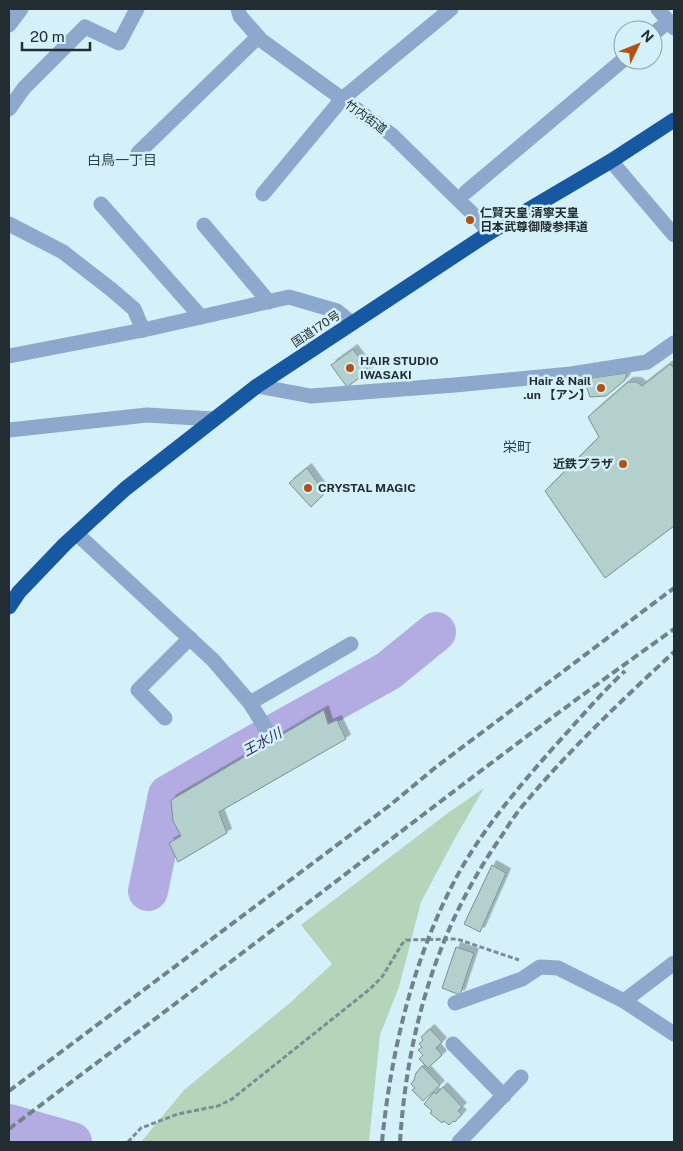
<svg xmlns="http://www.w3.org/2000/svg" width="683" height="1151" font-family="'Public Sans','Noto Sans JP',sans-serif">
<defs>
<filter id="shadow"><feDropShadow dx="4.5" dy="-4.5" stdDeviation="0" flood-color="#0004"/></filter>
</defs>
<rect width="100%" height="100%" fill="#d4f0f9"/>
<!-- green -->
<path fill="#b5d5bb" d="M484 788 454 840 421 902 399 987 380 1035 369 1142H141L184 1090 291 1002 332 964 301 925 448 813Z"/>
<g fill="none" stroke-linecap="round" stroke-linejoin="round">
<!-- river -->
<g stroke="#b2ace2" stroke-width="40">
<path d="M148 891 168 795 242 752 388 671 436 632"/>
<path d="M9 1124 72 1142"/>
</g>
</g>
<!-- building -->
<g fill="#b3d0cc" stroke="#77938f" filter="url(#shadow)">
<path d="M353 349 369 371 347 387 331 365Z"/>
<path d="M670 364 674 368V526L605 578 545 491 599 437 588 417 628 382H637L642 386Z"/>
<path d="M627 373 625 380 606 396 590 397 584 379Z"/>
<path d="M307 468 325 493 311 507 289 483Z"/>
<path d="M324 710 328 724 337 720 346 739 219 812 227 833 178 862 169 843 181 836 173 821 171 800Z"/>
<path d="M492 865 506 873 480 932 464 924Z"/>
<path d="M456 947 474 953 460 995 442 988Z"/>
<path d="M430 1029 442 1042 436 1048 442 1055 428 1068 419 1059 423 1055 418 1050 422 1047 419 1044 423 1040 421 1037Z"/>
<path d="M422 1066 440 1085 423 1101 412 1090 415 1088 411 1084 414 1080 416 1073Z"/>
<path d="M443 1087 462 1107 458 1111 462 1114 455 1122 453 1121 449 1125 444 1121 442 1123 430 1113 432 1111 424 1104 434 1092 436 1094Z"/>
</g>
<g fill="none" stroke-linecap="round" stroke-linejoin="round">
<!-- path -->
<path stroke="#7a8d94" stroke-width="3" stroke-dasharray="5 2.5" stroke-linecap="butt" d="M128 1142 141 1128 178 1114 218 1106 232 1099 370 989 382 977 402 944 406 940 457 939 519 960"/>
<!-- minor -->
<g stroke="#8ca8cc" stroke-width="15">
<path d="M238 9 240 16 261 40 392 135 480 221 489 233"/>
<path d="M658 9 674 28"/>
<path d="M9 25 21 9"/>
<path d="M653 34 669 21"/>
<path d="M9 109 24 88 85 27 119 43 137 9"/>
<path d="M138 153 258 37"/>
<path d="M611 161 674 235"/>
<path d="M466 192 623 60"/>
<path d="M263 194 342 99 451 9"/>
<path d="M101 204 201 317"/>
<path d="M9 224 63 252 112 290 134 309 143 330"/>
<path d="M204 225 269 302"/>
<path d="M9 356 143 330 289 297 337 311 352 323"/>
<path d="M257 386 311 396 455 385 571 374 647 362 674 343"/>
<path d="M9 430 147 415 214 419"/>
<path d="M77 534 213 660 250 703 268 732"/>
<path d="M250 703 351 644"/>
<path d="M165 718 138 690 190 638"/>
<path d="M624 1001 674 963"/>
<path d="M455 1003 522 979 540 967 558 968 624 1001 674 1034"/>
<path d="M453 1044 504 1096"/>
<path d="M459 1142 521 1077"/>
</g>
<!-- highway -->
<path stroke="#1758a2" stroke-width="15" d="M9 607 19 592 65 544 125 489 257 386 489 233 611 161 674 120"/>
<!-- rail -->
<g stroke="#718389" stroke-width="4" stroke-dasharray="8 4" stroke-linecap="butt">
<path d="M9 1091 389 806 436 767 674 588"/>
<path d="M9 1129C103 1058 198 987 292 915 419 818 544 721 674 629"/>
<path d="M382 1142C391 1051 413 959 456 878 482 830 517 789 553 748 577 722 599 695 625 671"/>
<path d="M400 1142C407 1032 437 928 501 837 508 826 516 813 525 803 570 749 622 700 674 652"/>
</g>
</g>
<!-- markers -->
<g fill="#b35210" stroke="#d4f0f9" stroke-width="2">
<circle cx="470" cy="220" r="5"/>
<circle cx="350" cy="368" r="5"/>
<circle cx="601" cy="388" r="5"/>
<circle cx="623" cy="464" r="5"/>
<circle cx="308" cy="488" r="5"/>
</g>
<g text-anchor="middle" stroke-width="5" stroke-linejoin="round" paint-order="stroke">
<!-- street labels -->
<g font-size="12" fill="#222d31" stroke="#d4f0f9">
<text transform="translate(366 117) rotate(36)" y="4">竹内街道</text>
<text transform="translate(316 329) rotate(-33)" y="4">国道170号</text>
</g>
<!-- poi labels -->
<g font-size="12" font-weight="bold" fill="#222d31" stroke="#d4f0f9" text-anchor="start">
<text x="480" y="217">仁賢天皇 清寧天皇<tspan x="480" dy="14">日本武尊御陵参拝道</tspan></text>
<text x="360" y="365">HAIR STUDIO<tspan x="360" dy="14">IWASAKI</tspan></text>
<text x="591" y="385" text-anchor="end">Hair &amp; Nail<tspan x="591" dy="14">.un 【アン】</tspan></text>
<text x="613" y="468" text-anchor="end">近鉄プラザ</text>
<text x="318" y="492">CRYSTAL MAGIC</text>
</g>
<!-- neighbourhood labels -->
<g font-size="14" fill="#2b434a" stroke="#d4f0f9">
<text x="122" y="165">白鳥一丁目</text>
<text x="517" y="452">栄町</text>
</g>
<!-- water labels -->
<g font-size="14" font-style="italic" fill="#382a69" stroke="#d4f0f9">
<text transform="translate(262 742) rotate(-29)" y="5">王水川</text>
</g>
</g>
<!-- border -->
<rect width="683" height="1151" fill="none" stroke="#222d31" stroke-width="20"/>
<!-- north arrow -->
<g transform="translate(638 45) rotate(47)"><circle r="24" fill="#d4f0f9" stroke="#8da2a9"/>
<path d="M0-4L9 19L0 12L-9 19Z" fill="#b35210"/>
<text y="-8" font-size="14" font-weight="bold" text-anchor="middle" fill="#222d31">N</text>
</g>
<!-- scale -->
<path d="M22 42v8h68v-8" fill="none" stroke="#222d31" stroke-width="2.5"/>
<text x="30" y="42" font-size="15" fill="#222d31" stroke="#d4f0f9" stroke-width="4" paint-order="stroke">20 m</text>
</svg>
